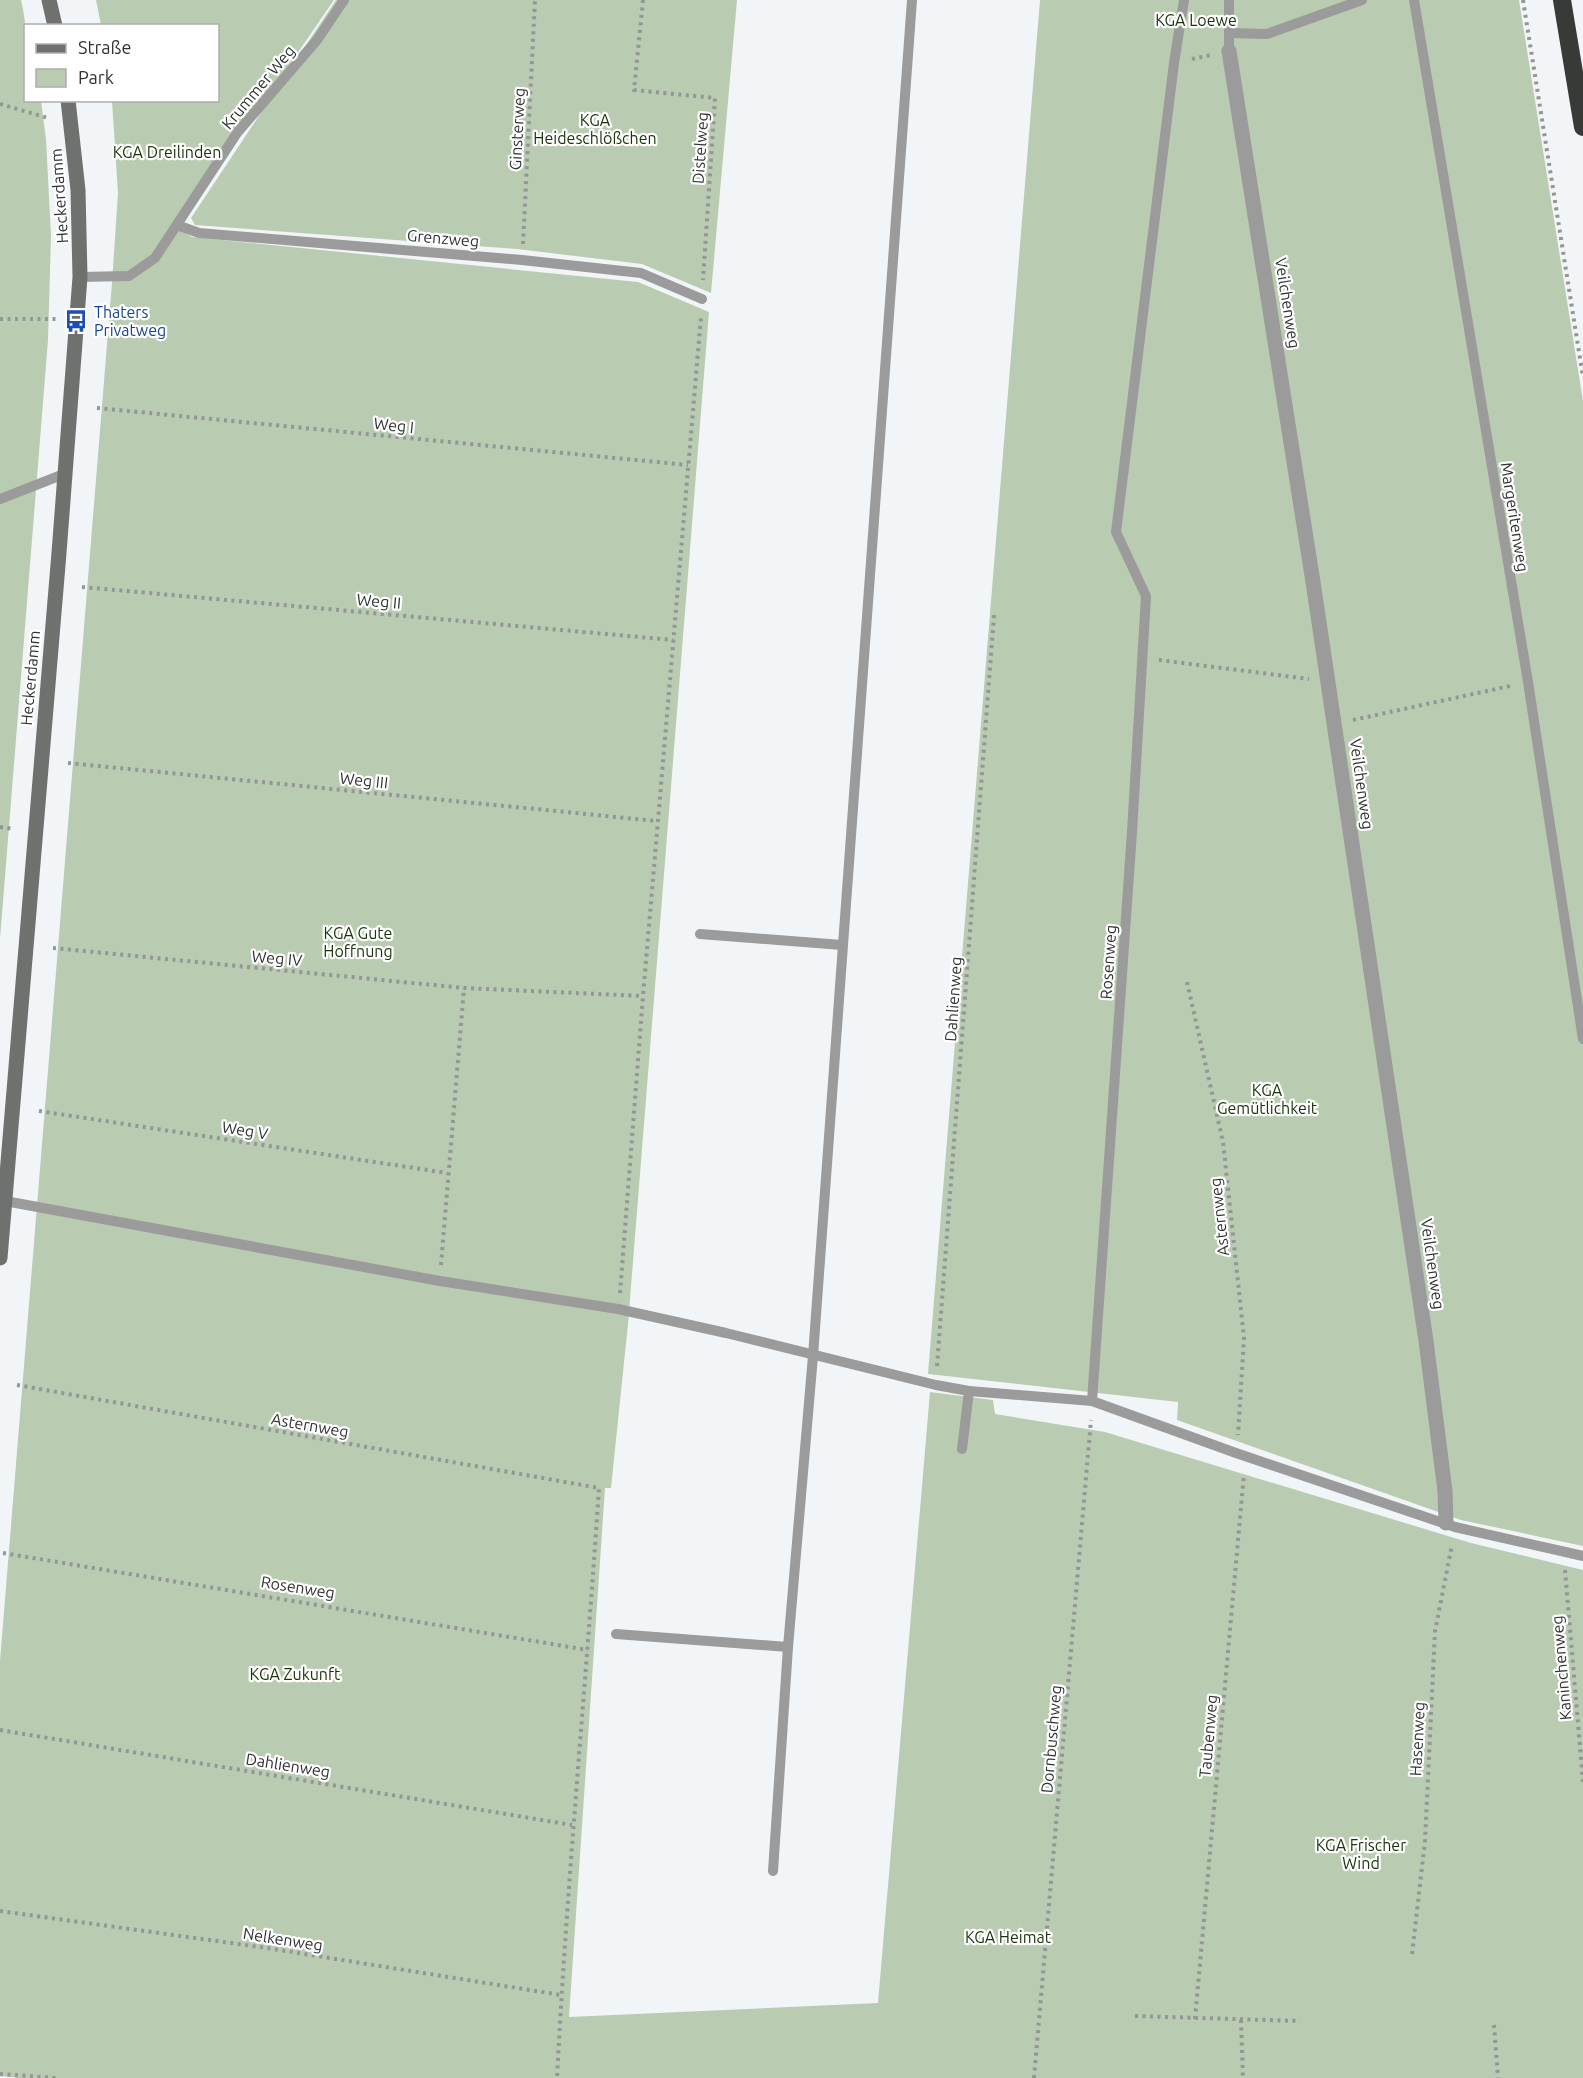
<svg xmlns="http://www.w3.org/2000/svg" width="1583" height="2078" font-family="Ubuntu,sans-serif">
<rect width="100%" height="100%" fill="#f2f5f8"/>
<!-- green -->
<g fill="#b9cbb1">
<path d="M0 0H21C29 32 26 67 26 100L41 101 46 139 51 236 48 340 0 939Z"/>
<path d="M96 0H334L177 228 192 237 638 282 709 312 628 1324 611 1488H605L569 2017 878 2003 930 1392 993 1400 995 1414 1105 1432 1471 1543 1583 1570V2078H20L0 2076V1661L112 283 118 193 112 101 218 100V26L101 25Z"/>
<path d="M336 0H737L711 293 642 264 517 249 195 225 191 218Z"/>
<path d="M1040 0H1519L1583 401V1546L1461 1520 1177 1420 1178 1402 928 1374Z"/>
</g>
<g fill="none" stroke-linecap="round" stroke-linejoin="round">
<!-- path -->
<g stroke="#939597" stroke-width="4" stroke-dasharray="3 4.5" stroke-linecap="butt">
<path d="M643 0 634 90 715 98 703 280"/>
<path d="M1523 0 1583 377"/>
<path d="M1192 59 1211 55"/>
<path d="M0 104 48 118"/>
<path d="M523 244 535 0"/>
<path d="M0 319H56"/>
<path d="M97 408 688 465"/>
<path d="M82 587 673 640"/>
<path d="M1159 660 1309 679"/>
<path d="M1353 720 1510 686"/>
<path d="M68 763 657 821"/>
<path d="M0 827 14 829"/>
<path d="M53 948 464 988 643 996"/>
<path d="M1187 982 1223 1142 1244 1338 1238 1435"/>
<path d="M39 1111 447 1173"/>
<path d="M441 1265 464 988"/>
<path d="M620 1293 643 996 701 317"/>
<path d="M937 1366 994 615"/>
<path d="M17 1385 599 1488C586 1685 567 1881 557 2078"/>
<path d="M3 1553 588 1650"/>
<path d="M1565 1570 1583 1782"/>
<path d="M0 1730 572 1825"/>
<path d="M0 1911 267 1948 561 1995"/>
<path d="M1412 1954 1425 1841 1435 1631 1452 1545"/>
<path d="M1135 2016 1300 2021"/>
<path d="M1195 2019 1244 1474"/>
<path d="M1241 2020 1243 2078"/>
<path d="M1494 2025 1498 2078"/>
<path d="M0 2074 57 2078"/>
<path d="M1034 2078 1091 1420"/>
</g>
<!-- lane -->
<g stroke="#9a9b9a" stroke-width="10">
<path d="M1229 0V51"/>
<path d="M1414 0 1528 682 1583 1039"/>
<path d="M1229 33 1267 34 1362 0"/>
<path d="M177 225 199 233 522 260 641 273 702 299"/>
<path d="M80 277 129 276 155 258 237 133 317 40 344 0"/>
<path d="M0 499 64 474"/>
<path d="M700 934 842 945"/>
<path d="M5 1201 440 1281 618 1309 726 1333 936 1385 969 1391 1092 1401 1236 1453 1455 1527 1583 1556"/>
<path d="M1092 1401 1132 832 1146 596 1116 532 1174 63 1184 0"/>
<path d="M962 1449 969 1391"/>
<path d="M616 1634 788 1647"/>
<path d="M773 1871 788 1647 813 1356 912 0"/>
</g>
<!-- street -->
<path stroke="#9a9b9a" stroke-width="15" d="M1229 51 1313 582 1426 1341 1445 1491 1446 1523"/>
<!-- secondary -->
<g stroke="#6f716f" stroke-width="15">
<path d="M49 0 55 26"/>
<path d="M0 1258 59 553 80 277 78 190 68 100"/>
</g>
<!-- highway -->
<path stroke="#383a38" stroke-width="18" d="M1562 0 1583 127"/>
</g>
<!-- icons -->
<defs>
<g id="bus-bare" transform="scale(1.8)"><path d="M-5-6H5V4H4V6H2V4H-2V6H-4V4H-5ZM-3.5-4V0h7V-4ZM-3.5 1.2v1.5H-2V1.2ZM2 1.2v1.5H3.5V1.2Z" fill="#1a4fb4" stroke="#fff" stroke-width="2.5" paint-order="stroke"/></g>
</defs>
<g fill-rule="evenodd">
<use href="#bus-bare" x="76" y="321"/>
</g>
<g text-anchor="middle" stroke-width="4.5" stroke-linejoin="round" paint-order="stroke">
<!-- park labels -->
<g font-size="16" fill="#1a340a" stroke="#fff">
<text x="1196" y="26">KGA Loewe</text>
<text x="595" y="126">KGA<tspan x="595" dy="18">Heideschlößchen</tspan></text>
<text x="167" y="158">KGA Dreilinden</text>
<text x="358" y="939">KGA Gute<tspan x="358" dy="18">Hoffnung</tspan></text>
<text x="1267" y="1096">KGA<tspan x="1267" dy="18">Gemütlichkeit</tspan></text>
<text x="295" y="1680">KGA Zukunft</text>
<text x="1361" y="1851">KGA Frischer<tspan x="1361" dy="18">Wind</tspan></text>
<text x="1008" y="1943">KGA Heimat</text>
</g>
<!-- street labels -->
<g font-size="16" fill="#313233" stroke="#fff">
<text transform="translate(258 87) rotate(-50)" y="6">Krummer Weg</text>
<text transform="translate(517 129) rotate(-87)" y="6">Ginsterweg</text>
<text transform="translate(700 148) rotate(-86)" y="6">Distelweg</text>
<text transform="translate(59 196) rotate(-94)" y="6">Heckerdamm</text>
<text transform="translate(443 238) rotate(5)" y="6">Grenzweg</text>
<text transform="translate(1288 303) rotate(81)" y="6">Veilchenweg</text>
<text transform="translate(394 425) rotate(6)" y="6">Weg I</text>
<text transform="translate(1515 517) rotate(81)" y="6">Margeritenweg</text>
<text transform="translate(379 601) rotate(5)" y="6">Weg II</text>
<text transform="translate(30 678) rotate(-85)" y="6">Heckerdamm</text>
<text transform="translate(364 780) rotate(6)" y="6">Weg III</text>
<text transform="translate(1362 784) rotate(82)" y="6">Veilchenweg</text>
<text transform="translate(277 958) rotate(5)" y="6">Weg IV</text>
<text transform="translate(1108 962) rotate(-86)" y="6">Rosenweg</text>
<text transform="translate(953 999) rotate(-86)" y="6">Dahlienweg</text>
<text transform="translate(245 1130) rotate(9)" y="6">Weg V</text>
<text transform="translate(1219 1217) rotate(-96)" y="6">Asternweg</text>
<text transform="translate(1433 1264) rotate(82)" y="6">Veilchenweg</text>
<text transform="translate(310 1425) rotate(10)" y="6">Asternweg</text>
<text transform="translate(298 1587) rotate(9)" y="6">Rosenweg</text>
<text transform="translate(1561 1668) rotate(-95)" y="6">Kaninchenweg</text>
<text transform="translate(1208 1736) rotate(-85)" y="6">Taubenweg</text>
<text transform="translate(1051 1739) rotate(-85)" y="6">Dornbuschweg</text>
<text transform="translate(1417 1739) rotate(-87)" y="6">Hasenweg</text>
<text transform="translate(288 1765) rotate(9)" y="6">Dahlienweg</text>
<text transform="translate(283 1939) rotate(9)" y="6">Nelkenweg</text>
</g>
<!-- transit labels -->
<g font-size="16" fill="#164399" stroke="#fff" text-anchor="start">
<text x="94" y="318">Thaters<tspan x="94" dy="18">Privatweg</tspan></text>
</g>
</g>
<!-- legend -->
<rect x="24" y="24" width="195" height="78" fill="#ffffff" stroke="#adadad" stroke-width="1.5"/>
<rect x="36" y="44" width="30" height="9" fill="#6f716f" stroke="#adadad" stroke-width="1.5"/>
<text x="78" y="54" font-size="18" fill="#313233">Straße</text>
<rect x="36" y="69" width="30" height="18" fill="#b9cbb1" stroke="#adadad" stroke-width="1.5"/>
<text x="78" y="84" font-size="18" fill="#313233">Park</text>
</svg>
